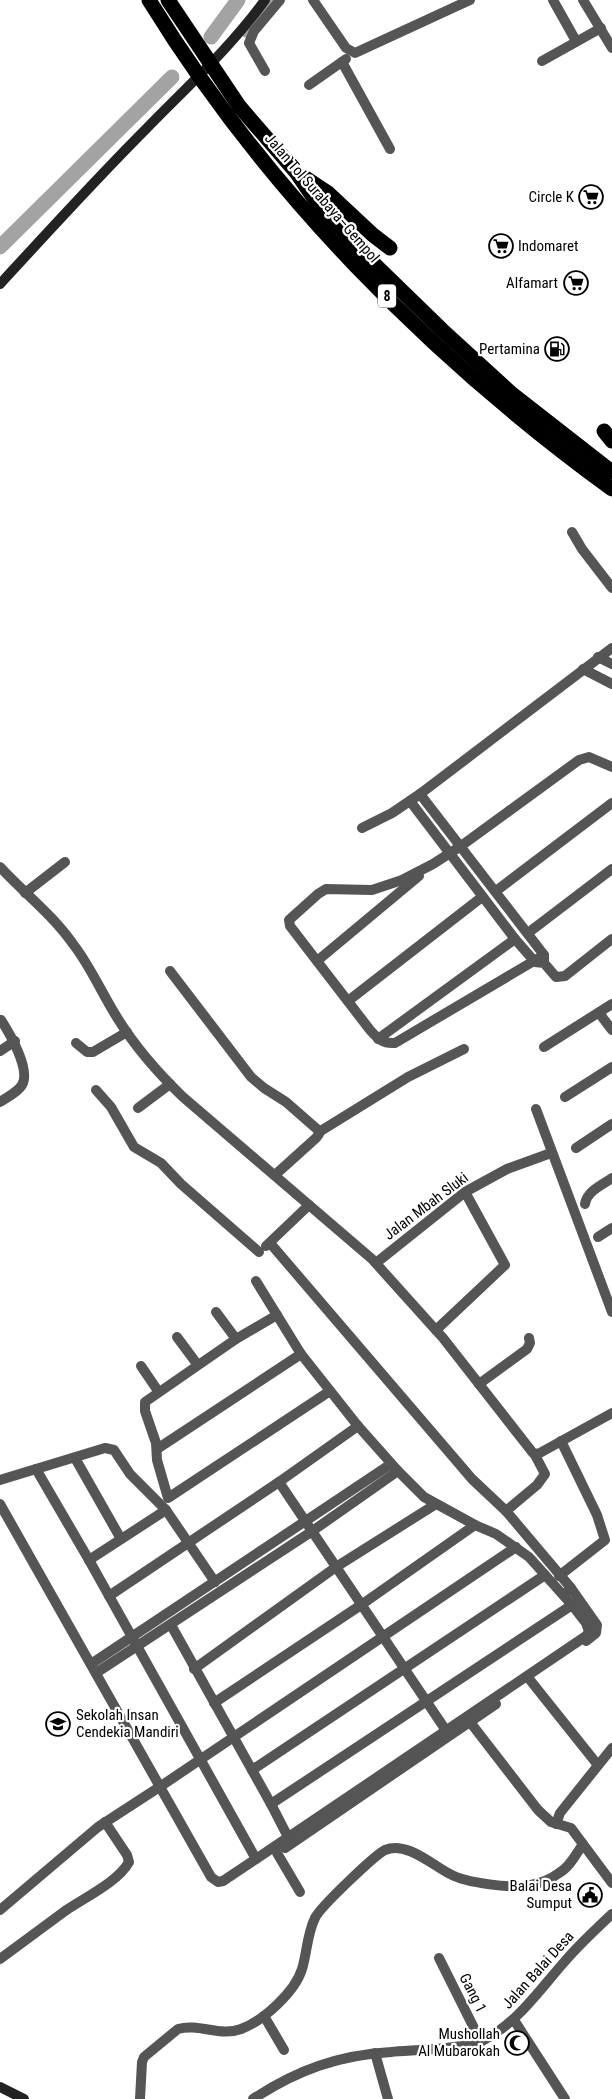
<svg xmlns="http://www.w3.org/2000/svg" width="612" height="2099" font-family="'Roboto Condensed',sans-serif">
<rect width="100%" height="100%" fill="#fff"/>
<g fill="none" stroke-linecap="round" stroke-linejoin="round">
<!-- river -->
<g stroke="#a3a3a3" stroke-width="15">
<path d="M247 30 273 0"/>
<path d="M211 37 238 0"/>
<path d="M0 247 172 77"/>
</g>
<!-- street -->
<g stroke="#555" stroke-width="10">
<path d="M313 0 346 48 355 53 470 0"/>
<path d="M553 0 576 41"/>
<path d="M583 0 612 48"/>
<path d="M542 61 601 28"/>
<path d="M342 62 390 149"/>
<path d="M265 71 249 43 254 31 280 0"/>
<path d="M309 85 346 59"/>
<path d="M572 532 582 549 612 588"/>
<path d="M598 657 612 664"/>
<path d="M583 669 612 684"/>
<path d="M420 794 544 955V961"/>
<path d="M410 801 515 939 535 962 544 963 556 977 565 976 612 939"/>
<path d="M362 828 392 813 420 794 612 648"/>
<path d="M0 867C24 893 53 915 73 944 91 967 102 994 118 1019 136 1048 158 1073 183 1097L372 1259 443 1338 533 1453 538 1454 612 1413"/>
<path d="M496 891 612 803"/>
<path d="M25 893 65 862"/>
<path d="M528 933 612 869"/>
<path d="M544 955 395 1043C383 1044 378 1039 370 1030L290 926 289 920 318 894 326 889 372 890 402 880 433 864 461 846 579 760 589 757 612 767"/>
<path d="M317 961 419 876"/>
<path d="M170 971 251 1077 264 1088 286 1102 318 1130 319 1134 316 1138 275 1175"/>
<path d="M348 1001 482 897"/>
<path d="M599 1013 612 1030"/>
<path d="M378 1039 515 939"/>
<path d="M76 1043 87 1052H93L127 1032"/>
<path d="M544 1047 612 1004"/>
<path d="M0 1051 15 1041"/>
<path d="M96 1090 111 1107 134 1147 161 1163 181 1184 259 1252"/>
<path d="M565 1097 612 1067"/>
<path d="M0 1102C7 1097 17 1093 22 1085 31 1070 10 1034 1 1020"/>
<path d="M138 1108 170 1084"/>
<path d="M536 1109 612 1312"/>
<path d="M319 1132 408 1077 464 1049"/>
<path d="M576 1148 612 1124"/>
<path d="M585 1204C587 1191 602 1185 612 1178"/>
<path d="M598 1237 612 1228"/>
<path d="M270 1243 472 1479 506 1511 571 1588 567 1592"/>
<path d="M266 1246 309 1205"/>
<path d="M376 1263 465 1192 507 1169 551 1153"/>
<path d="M216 1312 236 1339"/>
<path d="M277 1315 236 1339 145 1402V1411L156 1443 157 1460 168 1498 330 1391"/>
<path d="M436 1330 505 1265 465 1192"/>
<path d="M177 1337 197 1364"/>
<path d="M141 1366 158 1391"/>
<path d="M479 1384 527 1349 530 1343 529 1338"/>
<path d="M157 1449 301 1354"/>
<path d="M75 1458 121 1539"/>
<path d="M36 1469 89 1560 256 1859"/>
<path d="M0 1480 105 1448 114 1450 130 1474 166 1510 215 1582"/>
<path d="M279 1482 445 1729"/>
<path d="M0 1504 211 1877 218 1882 223 1881 256 1859 586 1636 589 1632 586 1623 572 1605 529 1557 496 1534 475 1525 424 1497 398 1471 358 1426 301 1354 256 1281"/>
<path d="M506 1511 537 1485 545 1474 535 1455"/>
<path d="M89 1560 166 1510"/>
<path d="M559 1576 605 1540 597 1515 561 1441"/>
<path d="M571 1588 597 1625 596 1633 586 1641"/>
<path d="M109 1596 279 1482 358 1426"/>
<path d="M171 1625 271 1804 288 1837"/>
<path d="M91 1664 391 1464"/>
<path d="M194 1669 336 1567 436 1504"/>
<path d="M96 1673 311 1532 398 1471"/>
<path d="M530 1680 597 1764"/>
<path d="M214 1703 361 1605 475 1525"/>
<path d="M470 1722 538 1810 551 1822 571 1828 612 1883"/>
<path d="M252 1770 545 1575"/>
<path d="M271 1804 572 1605"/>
<path d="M556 1824 560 1813 612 1748"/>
<path d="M285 1848 496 1704"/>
<path d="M277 1853 300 1892"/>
<path d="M0 1910 98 1827 161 1786 516 1547"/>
<path d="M439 1958 481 2042"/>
<path d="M0 1959C22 1943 43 1927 65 1911 84 1898 118 1882 129 1862L127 1855 105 1822"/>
<path d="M264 2016 284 2050"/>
<path d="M514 2020 565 2099"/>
<path d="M375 2053 388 2099"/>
<path d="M140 2099 142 2062 144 2057 178 2029C199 2023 220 2037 241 2029 263 2021 295 1992 302 1969 307 1953 307 1934 315 1918 320 1907 375 1855 385 1850 407 1841 432 1865 450 1874 466 1883 513 1889 531 1885 541 1883 551 1879 559 1873 570 1867 576 1854 583 1844"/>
<path d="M253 2099C297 2070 339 2055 391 2052 412 2050 466 2049 482 2041 518 2023 540 1989 566 1960 580 1944 596 1929 612 1914"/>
</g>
<!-- secondary -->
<g stroke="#222" stroke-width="10">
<path d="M0 284C48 232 96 179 146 129 187 87 231 47 265 0"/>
<path d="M0 2087 24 2099"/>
</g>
<!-- highway -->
<g stroke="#000" stroke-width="15">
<path d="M149 0C267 192 431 357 612 489"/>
<path d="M168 0 239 106 296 172 318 204 372 262 442 330 512 394 612 472"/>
<path d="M304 177 328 193 373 235 390 248"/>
<path d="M604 431 612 441"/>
</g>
</g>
<!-- icons -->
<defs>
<g id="supermarket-ring" transform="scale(1.25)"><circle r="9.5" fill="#fff" stroke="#000" stroke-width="1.5"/><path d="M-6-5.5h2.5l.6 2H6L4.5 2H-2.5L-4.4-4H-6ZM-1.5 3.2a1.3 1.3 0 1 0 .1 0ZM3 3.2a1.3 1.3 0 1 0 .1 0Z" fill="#000"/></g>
<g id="fuel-ring" transform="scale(1.25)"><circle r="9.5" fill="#fff" stroke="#000" stroke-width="1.5"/><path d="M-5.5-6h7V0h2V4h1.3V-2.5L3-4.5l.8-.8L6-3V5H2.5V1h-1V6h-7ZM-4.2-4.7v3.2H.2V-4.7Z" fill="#000"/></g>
<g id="school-ring" transform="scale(1.25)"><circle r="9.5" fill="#fff" stroke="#000" stroke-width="1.5"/><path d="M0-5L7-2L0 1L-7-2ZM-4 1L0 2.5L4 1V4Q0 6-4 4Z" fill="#000"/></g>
<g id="civic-ring" transform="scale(1.25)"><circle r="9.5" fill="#fff" stroke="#000" stroke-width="1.5"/><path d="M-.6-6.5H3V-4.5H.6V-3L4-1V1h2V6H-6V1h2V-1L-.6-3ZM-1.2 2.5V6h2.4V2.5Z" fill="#000"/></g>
<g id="mosque-ring" transform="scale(1.25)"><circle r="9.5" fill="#fff" stroke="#000" stroke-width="1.5"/><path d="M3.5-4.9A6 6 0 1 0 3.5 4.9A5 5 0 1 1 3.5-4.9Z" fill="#000"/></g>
</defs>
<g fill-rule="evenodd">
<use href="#supermarket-ring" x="591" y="197"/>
<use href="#supermarket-ring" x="501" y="246"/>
<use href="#supermarket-ring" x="576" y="283"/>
<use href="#fuel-ring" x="557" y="349"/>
<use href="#school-ring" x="58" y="1724"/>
<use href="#civic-ring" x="590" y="1895"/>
<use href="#mosque-ring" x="517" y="2043"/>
</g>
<g text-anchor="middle" stroke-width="4.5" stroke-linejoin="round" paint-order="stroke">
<!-- shield labels -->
<rect fill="#fff" stroke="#4c4c4c" stroke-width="1" x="378" y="284.5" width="18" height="23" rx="4"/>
<g font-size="14" font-weight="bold" fill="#000">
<text x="387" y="301">8</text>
</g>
<!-- poi labels -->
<g font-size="15" fill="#000" stroke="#fff" text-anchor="end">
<text x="574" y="202">Circle K</text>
<text x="518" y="251" text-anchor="start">Indomaret</text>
<text x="558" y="288">Alfamart</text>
<text x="540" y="354">Pertamina</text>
<text x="76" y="1720" text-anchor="start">Sekolah Insan<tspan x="76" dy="17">Cendekia Mandiri</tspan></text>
<text x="572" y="1891">Balai Desa<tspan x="572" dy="17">Sumput</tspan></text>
<text x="500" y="2039">Mushollah<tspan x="500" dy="17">Al Mubarokah</tspan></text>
</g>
<!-- street labels -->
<g font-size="15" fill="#000" stroke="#fff">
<text transform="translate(322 198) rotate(49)" y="5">Jalan Tol Surabaya–Gempol</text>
<text transform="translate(426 1206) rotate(-37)" y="5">Jalan Mbah Sluki</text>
<text transform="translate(538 1970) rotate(-48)" y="5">Jalan Balai Desa</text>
<text transform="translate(473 1993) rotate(63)" y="5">Gang 1</text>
</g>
</g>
</svg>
